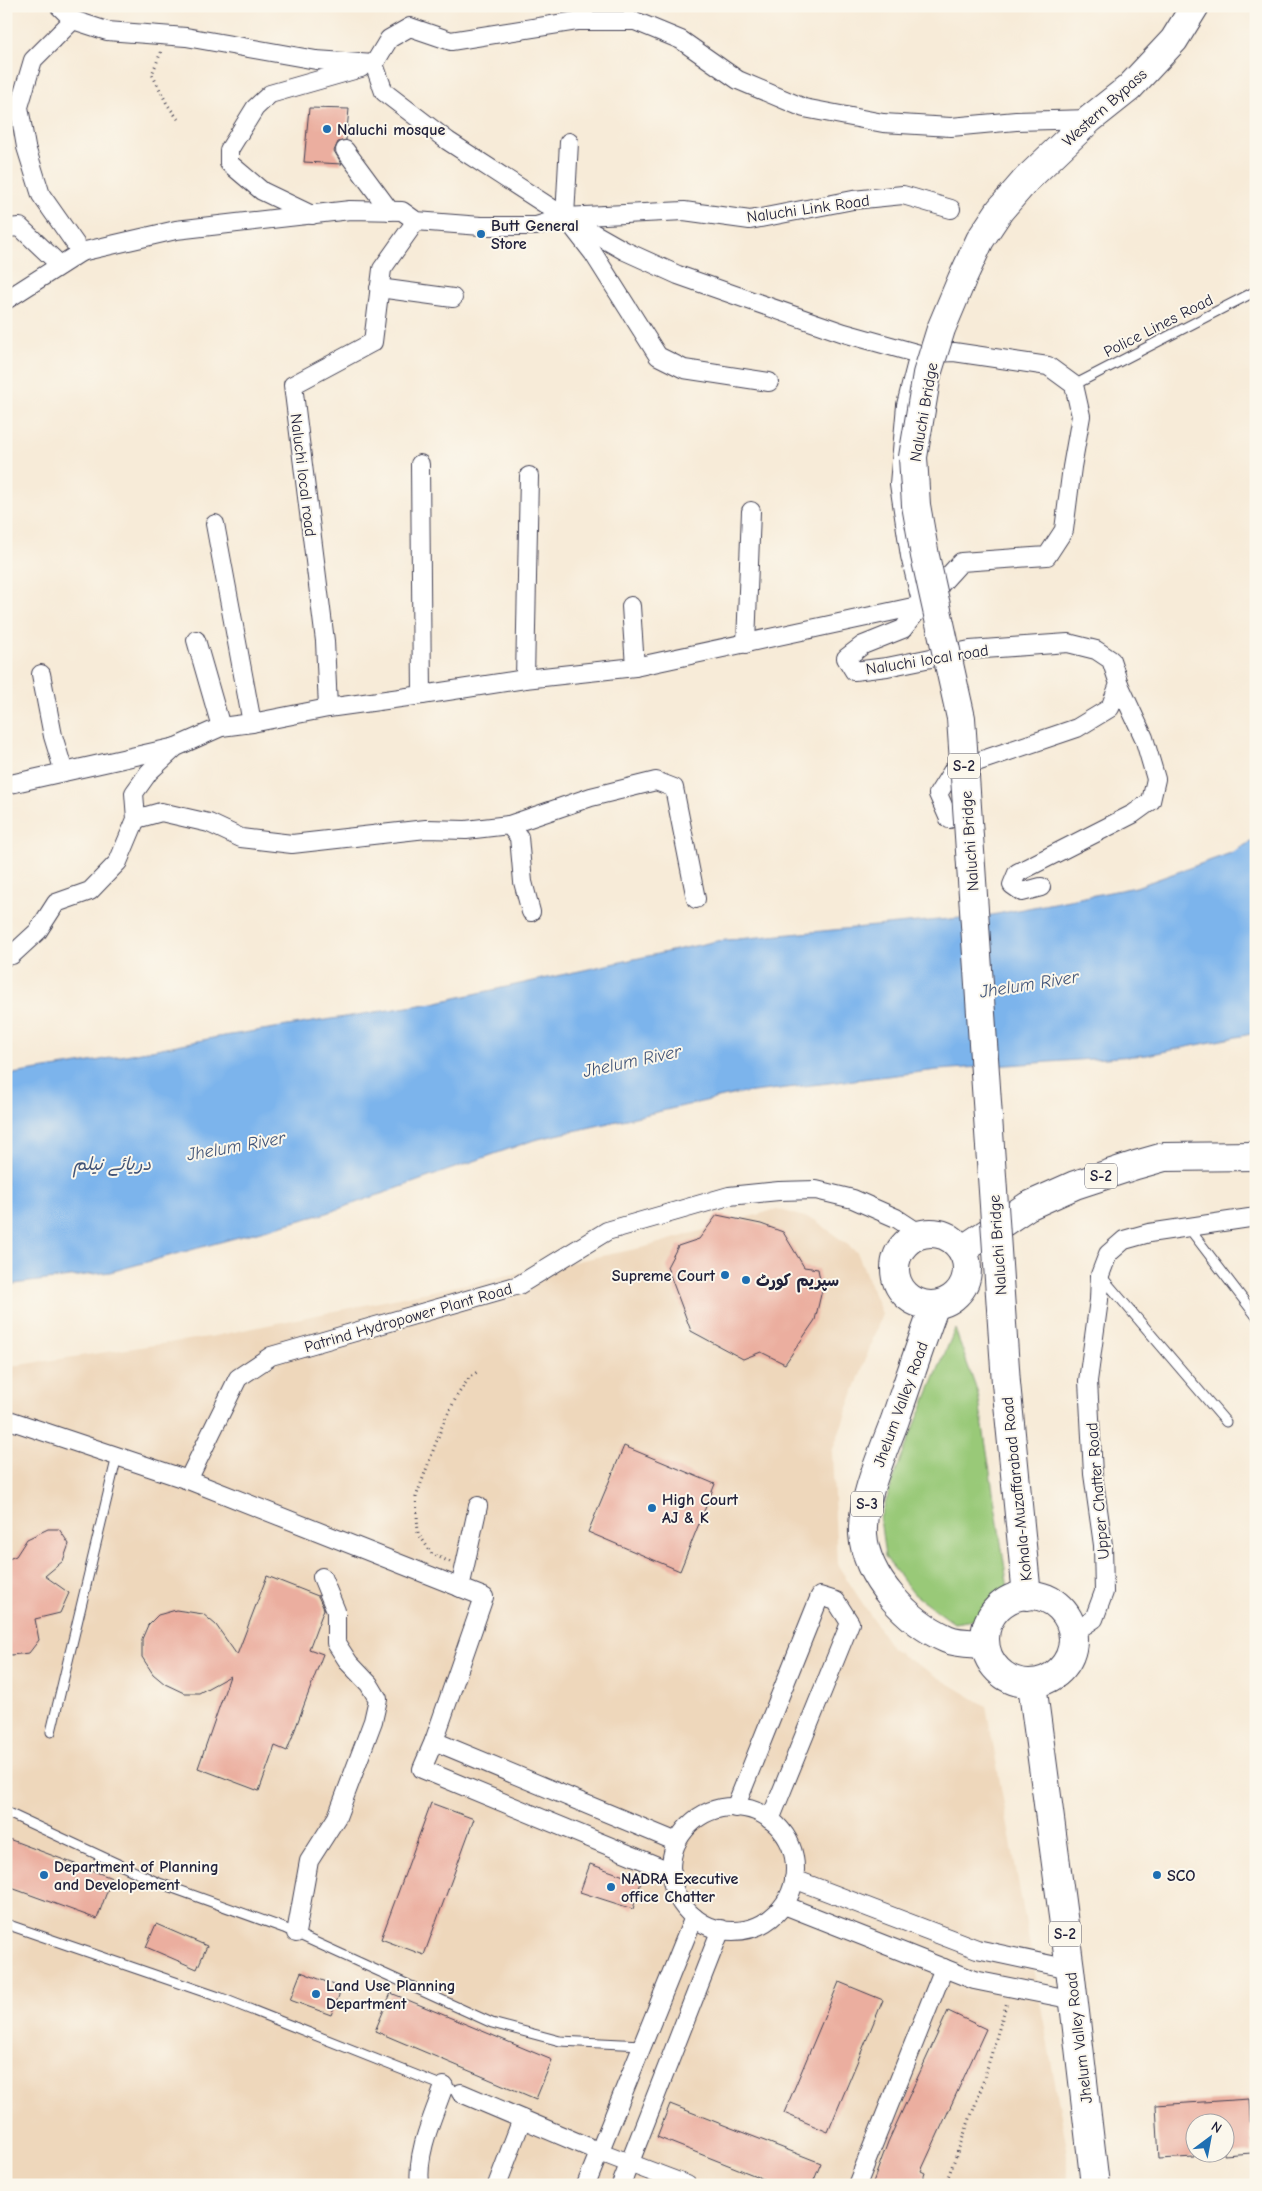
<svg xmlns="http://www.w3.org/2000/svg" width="1262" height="2191" font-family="'Comic Neue','Playpen Sans Arabic',sans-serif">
<rect width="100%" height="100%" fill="#fbf7ec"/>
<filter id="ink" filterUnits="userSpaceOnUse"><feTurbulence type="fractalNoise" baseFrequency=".02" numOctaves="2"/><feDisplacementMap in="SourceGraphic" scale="10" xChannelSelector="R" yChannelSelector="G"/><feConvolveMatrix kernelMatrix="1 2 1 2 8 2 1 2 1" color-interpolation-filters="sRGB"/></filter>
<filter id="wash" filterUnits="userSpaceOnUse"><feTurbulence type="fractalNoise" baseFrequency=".0096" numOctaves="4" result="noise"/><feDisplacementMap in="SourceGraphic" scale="20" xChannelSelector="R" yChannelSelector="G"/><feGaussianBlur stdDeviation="1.12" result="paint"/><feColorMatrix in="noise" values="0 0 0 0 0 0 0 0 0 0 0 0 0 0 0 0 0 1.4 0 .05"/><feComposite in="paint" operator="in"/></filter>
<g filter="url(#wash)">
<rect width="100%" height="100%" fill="#f7ebd8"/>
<!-- built -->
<path fill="#eed7bb" d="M777 1209 815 1220 857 1252 882 1314 832 1452 837 1564 893 1650 986 1706 1067 2148V2185H6V1367L215 1336 645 1247Z"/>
<!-- green -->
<path fill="#99c978" stroke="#5e765a" d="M955 1329 978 1394 1012 1614 954 1623 914 1594 885 1557 880 1518 901 1458Z"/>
<!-- water -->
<path fill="#7cb4ec" stroke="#4f6b94" d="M1256 839V1033L1147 1055 938 1070 736 1094 534 1140 327 1213 110 1272 6 1285V1075L85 1063 218 1037 433 1003 717 941 992 915 1136 887 1231 853Z"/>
<g id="blocks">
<!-- building -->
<g fill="#ebae9f">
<path d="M309 108 349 109 346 140 338 142 334 151 342 164 304 162Z"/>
<path d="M717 1215 761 1224 783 1232 804 1267 818 1269 822 1290 815 1320 785 1364 761 1352 743 1359 691 1331 667 1267 678 1246 699 1239Z"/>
<path d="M624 1446 715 1484 680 1571 588 1532Z"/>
<path d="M48 1529H59L69 1544 63 1561 45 1576 69 1593 60 1613 35 1619 39 1640 29 1653 11 1655 6 1651V1560L16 1556 27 1539Z"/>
<path d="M267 1576 318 1596 324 1609 309 1649 323 1654 287 1751 275 1746 259 1791 198 1768 230 1676 199 1693H184L165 1684 153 1674 142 1657V1639L148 1625 158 1615 176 1610 203 1614 216 1625 237 1655Z"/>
<path d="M431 1803 474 1819 424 1955 381 1939Z"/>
<path d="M6 1838 112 1878 97 1919 6 1886Z"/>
<path d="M590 1864 641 1882 633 1909 580 1892Z"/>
<path d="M156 1924 207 1946 197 1969 146 1947Z"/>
<path d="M301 1972 342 1988 331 2015 290 2000Z"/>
<path d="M839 1982 883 2000 828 2132 784 2113Z"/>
<path d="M391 1993 552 2060 536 2099 375 2031Z"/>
<path d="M948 2011 986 2029 921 2171 925 2173 921 2185H872L888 2142Z"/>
<path d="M1249 2099 1252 2153 1224 2155V2124H1194V2157L1159 2159 1156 2105Z"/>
<path d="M670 2104 821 2163 812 2185H779L657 2137Z"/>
</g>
</g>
</g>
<g filter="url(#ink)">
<use href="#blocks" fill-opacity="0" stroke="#424053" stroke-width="1"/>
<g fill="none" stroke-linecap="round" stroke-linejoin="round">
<!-- lane casing -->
<g stroke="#424053" stroke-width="11">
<g id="lane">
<path d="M1074 385 1256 291"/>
<path d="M1188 1227 1256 1316"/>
<path d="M1102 1277 1226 1422"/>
<path d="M51 1732 117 1456"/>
<path d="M6 1812 159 1883 284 1928 492 2023 560 2041 642 2045"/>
<path d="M6 1924 219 1997 461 2093"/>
</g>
</g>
<!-- street casing -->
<g stroke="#424053" stroke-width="20">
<g id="street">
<path d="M59 6 73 20 107 31 186 37 316 60 374 64"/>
<path d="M73 20 33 60 19 107 26 147 41 195 81 252"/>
<path d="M569 142 565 217 593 253 658 356 684 369 769 382"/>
<path d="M345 150 390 211"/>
<path d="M312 215 262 191 229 163V150L255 108 270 94 361 68"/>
<path d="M6 228 20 227 60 265"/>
<path d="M379 288 453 298"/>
<path d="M6 300 81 252 176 230 350 210 402 211 416 221"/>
<path d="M919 354 844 333 749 300 678 275 625 251 565 217 448 141 384 92 374 64 389 39 410 27 451 41 577 21H635L681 40 738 80 804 108 883 123 951 127 1016 121 1090 119"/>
<path d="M420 464 422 695 328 708 325 641 293 385 373 342 382 269 416 221 481 226H536L565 217 684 211 750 220 853 200 903 195 951 209"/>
<path d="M215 524 252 723 328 708"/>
<path d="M196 640 221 727 252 723"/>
<path d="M746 644 751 511"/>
<path d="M635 667 922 605 961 562 1047 556 1064 530 1072 467 1081 416 1074 385 1048 366 954 352 919 354 906 405 899 484 910 556 922 605 903 629 863 645 846 658 854 671 887 667 970 650 1068 643 1096 650 1111 660 1119 684 1110 708 1077 728 953 770 938 794 949 819"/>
<path d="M41 674 53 736 64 772 176 747"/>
<path d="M525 679 635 667 631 606"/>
<path d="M422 695 525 679 529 476"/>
<path d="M6 785 64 772"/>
<path d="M136 819 161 812 209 823 241 838 292 844 426 829 466 830 509 825 519 837 523 882 531 912"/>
<path d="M509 825 591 797 656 781 674 788 696 899"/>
<path d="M1041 887 1022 892 1012 885 1017 873 1133 814 1151 801 1156 779 1144 738 1119 684"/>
<path d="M6 956 12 955 38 931 56 903 90 891 118 862 136 819 134 793 149 772 176 747 221 727"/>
<path d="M6 1419 188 1480 484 1597 434 1741 422 1769 672 1872"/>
<path d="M188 1480 238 1378 271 1356 519 1285 607 1231 729 1196 779 1191 816 1190 853 1199 896 1218 922 1235"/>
<path d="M460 1588 478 1506"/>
<path d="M1073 1633 1094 1619 1104 1592 1103 1545 1093 1474 1088 1381 1099 1300 1100 1275 1108 1254 1124 1240 1149 1233 1256 1217"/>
<path d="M434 1741 677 1842"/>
<circle cx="733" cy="1869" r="62"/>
<path d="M735 1808 820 1596 836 1601 850 1623 770 1820"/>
<path d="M794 1879 977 1949 1070 1969"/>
<path d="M784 1905 974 1980 1074 2000"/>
<path d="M296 1933 309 1861 337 1817 373 1721 378 1699 369 1684 349 1663 336 1643V1611L322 1577"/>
<path d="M461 2093 600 2152 687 2185"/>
<path d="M420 2185C416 2152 433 2117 444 2086"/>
<path d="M497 2185 522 2119"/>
<path d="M586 2185 694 1917"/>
<path d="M621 2185 721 1929"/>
<path d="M857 2185 944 1968"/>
</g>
</g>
<!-- highway casing -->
<g stroke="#424053" stroke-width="30">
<g id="highway">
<path d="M1026 180 1090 119 1129 88 1174 40 1195 6"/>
<circle cx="931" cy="1269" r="36"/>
<path d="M962 1250 1028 1206 1075 1185 1136 1165 1164 1157 1256 1156"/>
<path d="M935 1305C921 1343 908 1382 895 1420 883 1452 861 1501 863 1534 866 1578 908 1622 947 1639 958 1644 974 1643 985 1644"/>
<path d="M1006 1383 1027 1596"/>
<circle cx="1029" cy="1639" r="44"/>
<path d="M1032 1684 1070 1969 1095 2185"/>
</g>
</g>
<!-- path -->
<g stroke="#424053" stroke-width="3" stroke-dasharray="1 4" stroke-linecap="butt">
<path d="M161 52 152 74 167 104 178 119"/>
<path d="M450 1562 432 1554 418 1533 416 1497 444 1421 457 1396 469 1378 477 1372"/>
<path d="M945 2185 980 2092 1007 2002"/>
</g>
<!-- lane -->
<use href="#lane" stroke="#fff" stroke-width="9"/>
<!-- street -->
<use href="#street" stroke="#fff" stroke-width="18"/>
<!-- highway -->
<use href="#highway" stroke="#fff" stroke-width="28"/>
<!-- highway-bridge casing -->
<g stroke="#424053" stroke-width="30" stroke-linecap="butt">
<path id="highway-bridge" d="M1006 1383 961 718 925 556 916 505 913 457 927 374 941 329 962 279 980 240 1000 210 1026 180"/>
</g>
<!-- highway-bridge -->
<use href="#highway-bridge" stroke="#fff" stroke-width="28"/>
</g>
</g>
<!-- markers -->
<g fill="#1f6fb2" stroke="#fbf7ec" stroke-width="2">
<circle cx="327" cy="129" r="5"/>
<circle cx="481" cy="234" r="5"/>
<circle cx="725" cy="1275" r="5"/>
<circle cx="746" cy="1280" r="5"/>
<circle cx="652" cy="1508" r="5"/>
<circle cx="44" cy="1875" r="5"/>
<circle cx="1157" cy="1875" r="5"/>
<circle cx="611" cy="1887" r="5"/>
<circle cx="316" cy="1994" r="5"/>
</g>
<g text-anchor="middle" stroke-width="4" stroke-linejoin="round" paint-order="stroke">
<!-- shield labels -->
<g fill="#fbf7ec" stroke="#636270" stroke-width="1">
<rect x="948" y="753.5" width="32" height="25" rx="4"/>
<rect x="1085" y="1163.5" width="32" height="25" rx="4"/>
<rect x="851" y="1491.5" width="32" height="25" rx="4"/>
<rect x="1049" y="1921.5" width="32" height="25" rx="4"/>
</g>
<g font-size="15" font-weight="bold" fill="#22223b">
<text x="964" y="771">S-2</text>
<text x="1101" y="1181">S-2</text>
<text x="867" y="1509">S-3</text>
<text x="1065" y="1939">S-2</text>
</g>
<!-- street labels -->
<g font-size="16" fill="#22223b" stroke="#fbf7ec">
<text transform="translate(1104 107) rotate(-42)" y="6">Western Bypass</text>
<text transform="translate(808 208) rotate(-8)" y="6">Naluchi Link Road</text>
<text transform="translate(1158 325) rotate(-27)" y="6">Police Lines Road</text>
<text transform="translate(923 412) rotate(-80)" y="6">Naluchi Bridge</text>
<text transform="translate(304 475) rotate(83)" y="6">Naluchi local road</text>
<text transform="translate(927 659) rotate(-9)" y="6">Naluchi local road</text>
<text transform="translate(969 841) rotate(-94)" y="6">Naluchi Bridge</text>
<text transform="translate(997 1245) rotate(-94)" y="6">Naluchi Bridge</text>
<text transform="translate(408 1317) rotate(-16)" y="6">Patrind Hydropower Plant Road</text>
<text transform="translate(900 1404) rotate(-70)" y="6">Jhelum Valley Road</text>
<text transform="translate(1016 1489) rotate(-96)" y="6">Kohala-Muzaffarabad Road</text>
<text transform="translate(1097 1491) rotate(-95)" y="6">Upper Chatter Road</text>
<text transform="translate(1078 2038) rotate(-97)" y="6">Jhelum Valley Road</text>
</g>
<!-- poi labels -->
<g font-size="16" font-weight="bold" fill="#22223b" stroke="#fbf7ec" text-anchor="start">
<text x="337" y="135">Naluchi mosque</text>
<text x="491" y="231">Butt General<tspan x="491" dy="18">Store</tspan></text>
<text x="715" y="1281" text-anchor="end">Supreme Court</text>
<text x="756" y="1286">سپریم کورٹ</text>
<text x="662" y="1505">High Court<tspan x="662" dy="18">AJ &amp; K</tspan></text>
<text x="54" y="1872">Department of Planning<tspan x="54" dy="18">and Developement</tspan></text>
<text x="1167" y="1881">SCO</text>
<text x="621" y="1884">NADRA Executive<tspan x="621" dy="18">office Chatter</tspan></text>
<text x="326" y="1991">Land Use Planning<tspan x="326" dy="18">Department</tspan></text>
</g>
<!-- water labels -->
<g font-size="18" font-style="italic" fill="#425579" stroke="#fbf7ec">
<text transform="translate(1029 984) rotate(-9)" y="6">Jhelum River</text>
<text transform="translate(632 1061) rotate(-12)" y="6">Jhelum River</text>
<text transform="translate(236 1146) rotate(-10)" y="6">Jhelum River</text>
<text x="112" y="1170">دریائے نیلم</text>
</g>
</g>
<!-- margin -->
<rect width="1262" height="2191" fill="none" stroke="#fbf7ec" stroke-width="25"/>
<!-- north arrow -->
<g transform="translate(1210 2138) rotate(32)"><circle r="24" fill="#fbf7ec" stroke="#a4a2a5"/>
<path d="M0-4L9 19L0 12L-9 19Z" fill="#1f6fb2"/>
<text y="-8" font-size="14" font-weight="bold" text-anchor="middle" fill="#22223b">N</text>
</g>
</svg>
